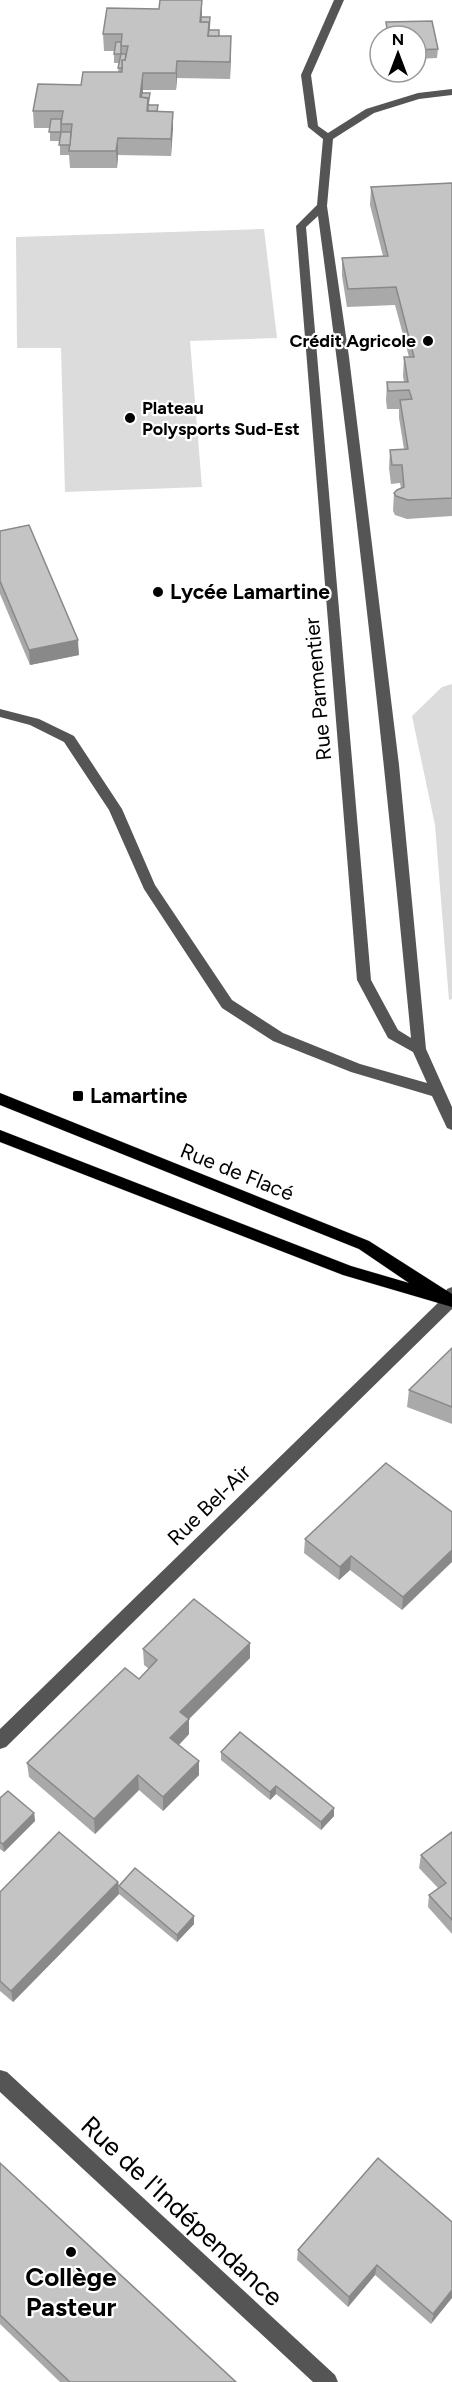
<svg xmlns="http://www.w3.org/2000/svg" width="452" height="2382" font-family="Figtree,sans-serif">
<rect width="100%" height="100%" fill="#fff"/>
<!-- green -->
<g fill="#dcdcdc">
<path d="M264 229 277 338 190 341 202 487 65 492 61 348H17L16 237Z"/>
<path d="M452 684V999L449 1000 435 825 412 716 442 687Z"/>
</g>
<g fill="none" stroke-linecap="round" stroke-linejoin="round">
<!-- major casing -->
<g stroke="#dbdbdb" stroke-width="1">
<path id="major" d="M0 1093 369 1241 452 1294V1307L343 1275 0 1142V1130L351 1266 409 1283 359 1249 0 1105Z"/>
</g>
<!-- minor -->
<g fill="#555" fill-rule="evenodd">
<path d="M334 0H344L311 75 318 126 328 133 366 109 418 93 452 89V95L419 99 374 113 333 139 327 206 349 357 399 765 426 1049 452 1107V1130L447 1128 432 1096 351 1072 273 1041 222 1008 144 889 109 810 64 742 30 725 0 717V709L39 719 74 736 122 809 155 885 232 1000 283 1033 360 1064 427 1083 413 1052 388 1038 357 980 296 226 317 205 323 139 308 127 301 75ZM318 216C355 489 385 763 411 1038L398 1030 371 980 306 227Z"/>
<path d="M452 1287V1309L6 1747 0 1749V1729L443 1298 447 1289Z"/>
<path d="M0 2070 7 2072 335 2375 338 2382H313L0 2092Z"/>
</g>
<!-- major -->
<use href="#major" fill="#000" fill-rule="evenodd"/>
</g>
<!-- wall -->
<g fill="#a9a9a9">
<path d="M202 17 210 30 219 36 231 53 230 79 177 78 176 90H143V93L150 105H158V112H173L171 156 118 155 117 168H70L69 155H60V141H50V128H34L33 111 81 85 118 72 119 63H114V51H104L103 34Z"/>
<path d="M432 21 438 49 437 58 416 59V36H386V22Z"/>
<path d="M452 183V516L407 519 395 515 393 511 394 493 401 488 400 483 391 484 389 468 390 450 404 449 399 418V409H387L386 400 387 382H404L403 376 404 357H409L395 305 347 307 342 276V258L383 256 370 205 371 187Z"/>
<path d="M0 531 79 655 30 665 0 594Z"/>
<path d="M452 1348V1424L407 1407 409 1390Z"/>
<path d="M452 1512 402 1610 350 1570 339 1580 304 1553 305 1539Z"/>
<path d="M143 1649 250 1658 189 1719V1734L179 1745 199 1761V1775L163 1811 139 1790 95 1834 29 1777 27 1763 139 1679 149 1669 144 1665Z"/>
<path d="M221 1752 334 1808V1816L321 1830 276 1794 270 1800 221 1760Z"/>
<path d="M0 1798 34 1813 35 1821 4 1852 0 1849Z"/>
<path d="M452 1832V1934L428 1907 429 1895 438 1888 419 1868 421 1855Z"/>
<path d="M118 1882 119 1886 194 1924 177 1942 119 1894 13 2002 0 1991V1892Z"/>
<path d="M0 2163 236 2382H60L0 2324Z"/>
<path d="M452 2222 431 2324 375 2275 348 2307 297 2260 298 2250Z"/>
</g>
<!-- shaded-wall -->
<g fill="#898989">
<path d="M202 0V15L201 30 200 22Z"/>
<path d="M231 36V53L230 79V62Z"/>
<path d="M177 61V78L176 90V73Z"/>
<path d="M143 73V90L141 105 140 97Z"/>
<path d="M173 112V129L171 156V139Z"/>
<path d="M118 138V155L117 168 116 151Z"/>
<path d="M78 640 79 655 30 665 29 650Z"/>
<path d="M452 1550V1562L402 1610 403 1597Z"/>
<path d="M351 1556 350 1570 339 1580 340 1567Z"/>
<path d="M250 1643V1658L189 1719V1734L171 1753 170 1738 180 1712Z"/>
<path d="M199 1761V1775L163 1811V1797Z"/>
<path d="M138 1775 139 1790 95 1834 94 1819Z"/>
<path d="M276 1786V1794L270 1800V1792Z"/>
<path d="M334 1808V1816L321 1830V1822Z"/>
<path d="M34 1813 35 1821 4 1852 3 1844Z"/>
<path d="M118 1882 119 1894 13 2002 11 1991Z"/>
<path d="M194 1916V1924L177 1942V1935Z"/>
<path d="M377 2265 375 2275 348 2307 349 2297Z"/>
<path d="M452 2290V2298L431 2324 433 2314Z"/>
</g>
<!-- building -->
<g fill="#c4c4c4" stroke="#898989" stroke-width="1.5">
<path d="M160 0H202L200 22H209L208 36H231L230 62 177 61 176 73H143L140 97 148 98 147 111 173 112 171 139 118 138 116 151H69L72 124H61L63 111H33L38 84 81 85 83 72H122V60H125L128 46H121L122 34H103L107 8 159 9Z"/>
<path d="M201 17H210L209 30V22H201Z"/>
<path d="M432 21 438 49 416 50V36H388L386 22Z"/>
<path d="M209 30H219V36H208Z"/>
<path d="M116 42H121V54H114Z"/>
<path d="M121 54H126L125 60H122V68H118Z"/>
<path d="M142 93H150L148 105V98L141 97Z"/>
<path d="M148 105H158L157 111H148Z"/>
<path d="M51 119H61V132H71L70 145H59L61 132H49Z"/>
<path d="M452 183V498L408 500 396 496 394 493 397 490 404 487 402 465H392L390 450 408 449 400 400 412 399 409 390 388 391 387 382H408L404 357H414L396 287 348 289 342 258 388 256 371 187Z"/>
<path d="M29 525 78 640 29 650 0 581V531Z"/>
<path d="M452 1348V1407L409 1390Z"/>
<path d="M386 1463 452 1512V1550L403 1597 351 1556 340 1567 305 1539Z"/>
<path d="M194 1599 250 1643 180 1712 189 1719 170 1738 199 1761 163 1797 138 1775 94 1819 27 1763 125 1668 139 1679 157 1660 143 1649Z"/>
<path d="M240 1732 334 1808 321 1822 276 1786 270 1792 221 1752Z"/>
<path d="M8 1791 34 1813 3 1844 0 1842V1798Z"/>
<path d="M59 1832 118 1882 11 1991 0 1981V1892Z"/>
<path d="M452 1832V1920L429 1895 446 1883 421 1855Z"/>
<path d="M135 1868 194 1916 177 1935 119 1886Z"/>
<path d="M378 2158 452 2222V2290L433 2314 377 2265 349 2297 298 2250Z"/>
<path d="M0 2163 236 2382H70L0 2315Z"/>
</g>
<!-- markers -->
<g fill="#000" stroke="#fff" stroke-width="2">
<circle cx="428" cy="341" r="6"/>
<circle cx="130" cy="418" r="6"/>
<circle cx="158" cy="592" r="6"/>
<rect x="72" y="1090" width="12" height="12" rx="3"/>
<circle cx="71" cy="2252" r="6"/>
</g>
<g text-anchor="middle" stroke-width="4.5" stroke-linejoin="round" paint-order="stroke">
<!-- far-poi labels -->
<g font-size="18" font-weight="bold" fill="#000" stroke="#fff" text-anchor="end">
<text x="416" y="347">Crédit Agricole</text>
<text x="142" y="414" text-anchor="start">Plateau<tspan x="142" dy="21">Polysports Sud-Est</tspan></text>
</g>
<!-- poi labels -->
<g font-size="21" font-weight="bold" fill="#000" stroke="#fff" text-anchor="start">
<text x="170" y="599">Lycée Lamartine</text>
<text x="90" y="1103">Lamartine</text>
</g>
<!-- street labels -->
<g font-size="21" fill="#000" stroke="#fff">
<text transform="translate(318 689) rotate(-95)" y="7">Rue Parmentier</text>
<text transform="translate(237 1172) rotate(22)" y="7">Rue de Flacé</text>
<text transform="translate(209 1505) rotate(-44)" y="7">Rue Bel-Air</text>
</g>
<!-- near-street labels -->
<g font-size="26" fill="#000" stroke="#fff">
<text transform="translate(182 2211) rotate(43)" y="9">Rue de l'Indépendance</text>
</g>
<!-- near-poi labels -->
<g font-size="26" font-weight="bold" fill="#000" stroke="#fff">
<text x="71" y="2286">Collège<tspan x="71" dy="30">Pasteur</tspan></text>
</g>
</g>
<!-- north arrow -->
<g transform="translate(398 54)"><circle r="28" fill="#ffffff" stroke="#999999" stroke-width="1.5"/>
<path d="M0-4.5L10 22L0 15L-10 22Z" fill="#000000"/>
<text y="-9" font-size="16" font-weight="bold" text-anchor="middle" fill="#000000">N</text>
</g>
</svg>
